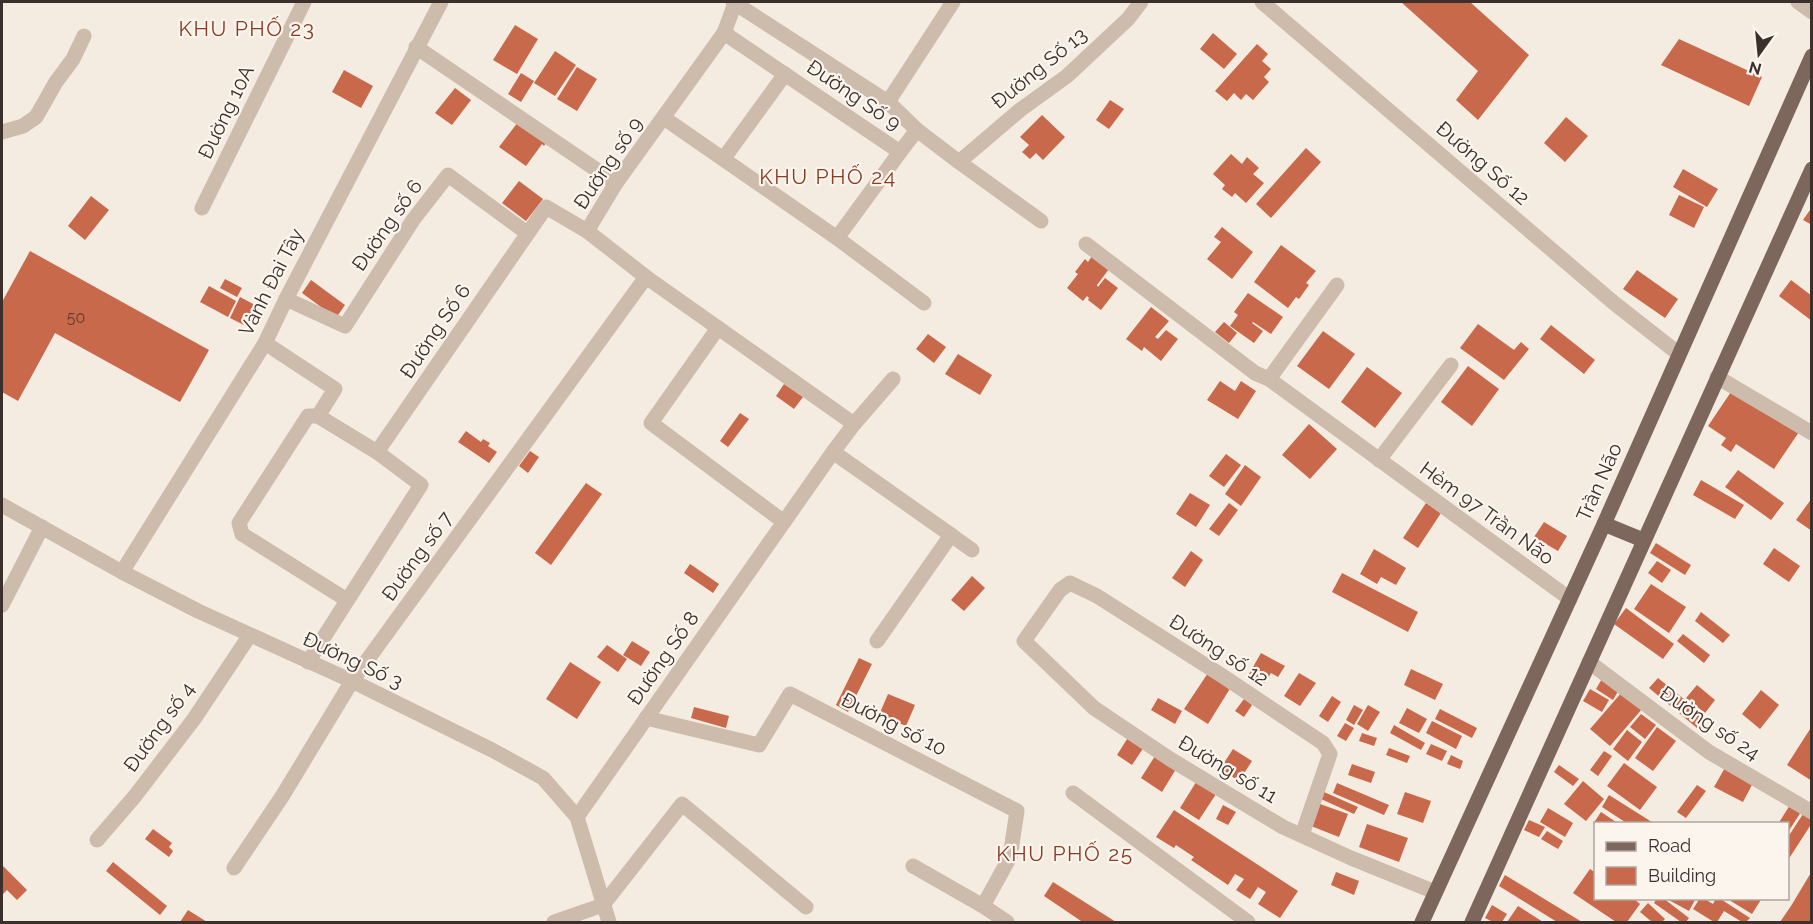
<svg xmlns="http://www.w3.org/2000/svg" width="1813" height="924" font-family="Raleway,sans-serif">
<rect width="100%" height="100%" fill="#f4ebe1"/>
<!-- building -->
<g fill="#c8694b">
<path d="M1401 2H1470L1529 55 1478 120 1456 100 1478 71Z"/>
<path d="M515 25 538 39 517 74 493 60Z"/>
<path d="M1213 33 1237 54 1224 69 1200 49Z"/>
<path d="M1679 39 1762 77 1749 106 1661 65Z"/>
<path d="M1257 44 1268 54 1262 61 1271 69 1264 77 1269 82 1253 100 1246 94 1241 100 1234 93 1227 101 1215 91Z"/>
<path d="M555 51 576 65 555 96 534 83Z"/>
<path d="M577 67 597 79 577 111 557 99Z"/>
<path d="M344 70 373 86 361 108 332 92Z"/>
<path d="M521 73 534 81 521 102 508 94Z"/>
<path d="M455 88 471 100 452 125 435 113Z"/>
<path d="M1110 100 1124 109 1109 129 1096 120Z"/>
<path d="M1042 115 1065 137 1043 160 1036 153 1030 159 1022 152 1029 145 1020 137Z"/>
<path d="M1566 117 1588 136 1565 162 1544 143Z"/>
<path d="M521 118 549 138 544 146 542 144 526 166 499 147Z"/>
<path d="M1306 148 1321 162 1271 218 1256 204Z"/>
<path d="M1231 154 1242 164 1247 157 1259 168 1253 174 1264 183 1246 203 1235 193 1232 197 1222 189 1225 185 1213 174Z"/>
<path d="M1683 169 1718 189 1707 207 1673 187Z"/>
<path d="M519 181 543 199 526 221 502 203Z"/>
<path d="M1679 195 1704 207 1694 228 1669 215Z"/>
<path d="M91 196 109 210 85 240 68 226Z"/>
<path d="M1810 210 1812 212V225L1803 220Z"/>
<path d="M1222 227 1253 252 1232 279 1207 259 1221 242 1214 237Z"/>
<path d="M1281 245 1316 271 1306 283 1309 285 1299 299 1296 297 1288 308 1254 282Z"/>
<path d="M30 251 209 350 180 402 55 333 18 401 2 392V302Z"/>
<path d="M1092 256 1109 269 1097 285 1098 287 1105 278 1118 288 1101 310 1088 300 1089 298 1087 296 1083 301 1067 288 1078 274 1075 272 1085 259 1088 262Z"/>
<path d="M1637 270 1678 299 1665 318 1623 289Z"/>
<path d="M225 279 242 288 237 297 220 288Z"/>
<path d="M311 280 345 305 336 318 302 293Z"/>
<path d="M1791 280 1812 296V321L1779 296Z"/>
<path d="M209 286 236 301 228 317 200 302Z"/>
<path d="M1248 293 1283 317 1271 334 1253 322 1252 323 1263 331 1254 343 1230 326 1238 315 1234 312Z"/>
<path d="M240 297 259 307 248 327 230 318Z"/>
<path d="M1151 307 1169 321 1155 337 1158 339 1166 330 1178 339 1161 361 1144 347 1142 351 1126 339Z"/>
<path d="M1224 322 1237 333 1229 343 1215 332Z"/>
<path d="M1478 324 1514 350 1521 342 1529 349 1504 380 1460 348Z"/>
<path d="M1551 325 1595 360 1584 374 1540 339Z"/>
<path d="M1323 331 1355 354 1329 389 1297 366Z"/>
<path d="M928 334 946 347 934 363 916 349Z"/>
<path d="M958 354 992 375 980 395 945 374Z"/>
<path d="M1468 366 1499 389 1472 426 1441 402Z"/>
<path d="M1367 367 1402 393 1375 428 1341 402Z"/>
<path d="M1220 381 1235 391 1241 381 1256 391 1238 419 1207 400Z"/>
<path d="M784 384 803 397 794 409 776 396Z"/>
<path d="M1733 389 1799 432 1774 469 1736 444 1731 452 1721 445 1726 438 1708 426Z"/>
<path d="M740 413 749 419 728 447 720 441Z"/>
<path d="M1309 424 1337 449 1310 479 1282 455Z"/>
<path d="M466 431 481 442 483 439 490 443 488 446 497 452 489 463 458 442Z"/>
<path d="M530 451 539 457 528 473 519 466Z"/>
<path d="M1226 454 1241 465 1224 487 1209 476Z"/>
<path d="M1245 465 1261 477 1241 506 1225 494Z"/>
<path d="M1738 470 1784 503 1771 520 1725 487Z"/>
<path d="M1701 480 1744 505 1735 519 1693 495Z"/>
<path d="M586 483 602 494 551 565 535 553Z"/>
<path d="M1190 493 1210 505 1196 527 1176 514Z"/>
<path d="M1812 498V531L1796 520Z"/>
<path d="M1229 503 1238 510 1219 536 1209 529Z"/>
<path d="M1426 503 1441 513 1418 548 1403 538Z"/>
<path d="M1544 522 1567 536 1558 551 1534 537Z"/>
<path d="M1656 543 1691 565 1685 575 1650 553Z"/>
<path d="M1774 548 1800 566 1789 582 1763 564Z"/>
<path d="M1374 549 1406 568 1396 585 1381 577 1377 584 1360 574Z"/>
<path d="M1191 551 1203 560 1185 587 1172 578Z"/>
<path d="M1657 561 1671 570 1662 583 1648 573Z"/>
<path d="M690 564 719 584 713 593 684 573Z"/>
<path d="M1342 573 1418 612 1408 632 1332 592Z"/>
<path d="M972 576 985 588 964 611 951 600Z"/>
<path d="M1651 584 1686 607 1669 633 1634 609Z"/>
<path d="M1626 608 1674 644 1663 659 1614 624Z"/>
<path d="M1701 612 1730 635 1723 643 1695 621Z"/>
<path d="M1683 634 1710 655 1704 663 1677 641Z"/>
<path d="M632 641 650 652 641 666 623 655Z"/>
<path d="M607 645 627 659 618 672 597 657Z"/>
<path d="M1261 653 1285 666 1278 677 1271 673 1265 683 1249 674Z"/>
<path d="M859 658 872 664 848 712 836 705Z"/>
<path d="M570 662 601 682 577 719 546 699Z"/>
<path d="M1411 669 1443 684 1435 700 1404 685Z"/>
<path d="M1208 673 1231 687 1208 724 1184 709Z"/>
<path d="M1299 673 1316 683 1300 706 1284 696Z"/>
<path d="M1603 677 1620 688 1613 700 1596 689Z"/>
<path d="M1658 678 1706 717 1697 728 1649 688Z"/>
<path d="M1697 685 1715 700 1705 713 1686 698Z"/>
<path d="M1590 689 1609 700 1602 712 1583 701Z"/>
<path d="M1761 690 1779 705 1760 729 1742 714Z"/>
<path d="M1622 692 1642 709 1610 746 1590 729Z"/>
<path d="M888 694 915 705 906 726 879 715Z"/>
<path d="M1332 696 1341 702 1328 722 1319 716Z"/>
<path d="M1158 698 1182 711 1175 724 1151 710Z"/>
<path d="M1244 699 1252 705 1244 717 1235 711Z"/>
<path d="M1354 705 1363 710 1354 725 1346 720Z"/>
<path d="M1368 705 1380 712 1368 731 1357 724Z"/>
<path d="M694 707 729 716 726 728 691 718Z"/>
<path d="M1407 708 1427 719 1419 733 1399 723Z"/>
<path d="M1440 709 1477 728 1472 738 1435 719Z"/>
<path d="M1641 714 1656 725 1645 739 1630 727Z"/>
<path d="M1432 721 1462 736 1456 749 1426 733Z"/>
<path d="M1345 723 1354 728 1346 741 1337 736Z"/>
<path d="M1394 725 1425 743 1421 750 1390 733Z"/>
<path d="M1812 726V781L1787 765Z"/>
<path d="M1657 727 1676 741 1653 771 1635 758Z"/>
<path d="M1627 730 1642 742 1628 761 1613 749Z"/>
<path d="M1362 733 1377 738 1374 746 1359 741Z"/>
<path d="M1129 736 1144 747 1132 765 1117 755Z"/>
<path d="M1431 744 1447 751 1442 761 1426 754Z"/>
<path d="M1389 748 1410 756 1407 763 1386 755Z"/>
<path d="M1233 749 1252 761 1239 781 1220 769Z"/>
<path d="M1604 751 1612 756 1598 776 1590 770Z"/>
<path d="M1451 755 1463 761 1460 769 1447 764Z"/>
<path d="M1155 756 1176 769 1162 792 1141 778Z"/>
<path d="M1624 763 1657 787 1640 810 1607 786Z"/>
<path d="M1352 764 1375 772 1371 783 1348 775Z"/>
<path d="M1559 765 1579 779 1573 786 1554 772Z"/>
<path d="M1726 766 1754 781 1743 802 1714 787Z"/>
<path d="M1198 779 1218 791 1199 820 1180 808Z"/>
<path d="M1583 781 1604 799 1586 821 1564 804Z"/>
<path d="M1337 783 1389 805 1384 815 1333 793Z"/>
<path d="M1697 785 1706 791 1686 818 1677 812Z"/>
<path d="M1324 792 1358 807 1354 814 1321 799Z"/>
<path d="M1405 792 1431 801 1423 823 1397 814Z"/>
<path d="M1609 795 1655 824H1628L1602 807Z"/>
<path d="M1320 804 1348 814 1339 837 1311 826Z"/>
<path d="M1223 805 1236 812 1228 825 1216 819Z"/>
<path d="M1790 805 1801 812 1788 832V824H1778Z"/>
<path d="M1548 808 1573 823 1565 837 1540 822Z"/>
<path d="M1174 810 1298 891 1280 918 1258 904 1266 892 1258 887 1250 899 1236 890 1244 879 1235 874 1228 885 1191 860 1194 857 1176 845 1174 848 1156 837Z"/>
<path d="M1805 811 1812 816V823L1788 860V837Z"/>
<path d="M1601 812 1619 824H1593Z"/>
<path d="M1529 820 1545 827 1539 837 1524 830Z"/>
<path d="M1367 824 1408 838 1399 862 1359 847Z"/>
<path d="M153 829 172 843 169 847 173 851 169 857 145 839Z"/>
<path d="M1547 831 1563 841 1558 849 1541 839Z"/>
<path d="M113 862 167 906 160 915 106 871Z"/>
<path d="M2 865 27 890 17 900 7 890 2 895Z"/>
<path d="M1590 869 1596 873V898H1633L1640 904 1627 922H1616L1573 893Z"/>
<path d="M1812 871V922H1780L1791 906Z"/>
<path d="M1336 872 1359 881 1354 895 1331 885Z"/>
<path d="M1505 875 1582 922H1557L1499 886Z"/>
<path d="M1053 882 1116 922H1080L1081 921 1044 896Z"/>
<path d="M1657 898H1663L1689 918 1686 922H1681L1654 903Z"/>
<path d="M1665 898H1696L1689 911Z"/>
<path d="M1700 898H1703L1713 904 1716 898H1719L1750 918 1746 922H1742L1724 911 1717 922H1714L1693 909Z"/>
<path d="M1726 898H1762L1752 914Z"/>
<path d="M1648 903 1665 919 1662 922H1652L1640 912Z"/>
<path d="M1492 905 1507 914 1502 922H1493L1485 918Z"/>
<path d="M1518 906 1543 922H1507Z"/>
<path d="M188 910 207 922H180Z"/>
</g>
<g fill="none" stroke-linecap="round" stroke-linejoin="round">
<!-- minor -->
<g stroke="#cdbbac" stroke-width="15">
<path d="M733 2 888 102 917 130"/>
<path d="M1262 2 1614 303 1679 354"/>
<path d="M1798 2 1812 12"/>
<path d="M724 33 900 152 917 130 959 162 1041 221"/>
<path d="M416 47 616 183"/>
<path d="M888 102 953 2"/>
<path d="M664 118 837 238 924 303"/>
<path d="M2 132 23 126 36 117 56 82 73 59 84 36"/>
<path d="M724 158 785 74"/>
<path d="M959 162 1020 110 1067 76 1128 19 1141 2"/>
<path d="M202 208 304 2"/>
<path d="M587 231 616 183 724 33 735 3"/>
<path d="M837 238 900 152"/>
<path d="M1086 244 1255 373 1269 379C1369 452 1469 526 1570 599"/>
<path d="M286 299 345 326 413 220 448 175 527 233"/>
<path d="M718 328 651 423 784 522"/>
<path d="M265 343 335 389 318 416"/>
<path d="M1717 377 1812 433"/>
<path d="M1269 379 1337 285"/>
<path d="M377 452 546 207 587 231 646 277 854 424"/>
<path d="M833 452 951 535 877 641"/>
<path d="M1379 460 1451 365"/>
<path d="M2 505 122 572 198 611 352 681 494 751 543 778 577 817 609 922"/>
<path d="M951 535 972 550"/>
<path d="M122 572 265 343 286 299 441 2"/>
<path d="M2 605 42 527"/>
<path d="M308 662 421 485 377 452 318 416H308L239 523 242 534 347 600"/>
<path d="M1589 662 1709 752 1812 812"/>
<path d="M646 718 759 745 790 694 1017 811 1010 857 983 906"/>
<path d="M1073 793 1248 922"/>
<path d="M577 817 833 452 854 424 893 379"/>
<path d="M1302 835 1330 754 1323 743 1221 675 1097 596 1070 583 1060 590 1024 641 1094 708 1170 759 1283 827 1351 858 1435 892"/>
<path d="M97 840 135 796 194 719 250 635"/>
<path d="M913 866 983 906 1007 922"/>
<path d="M234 868 283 795 352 681 646 277"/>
<path d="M554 922 603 905 682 804 806 907"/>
</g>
<!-- major -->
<g stroke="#7d675c" stroke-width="15">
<path d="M1604 524 1643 540"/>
<path d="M1422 922 1604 524 1812 56"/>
<path d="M1472 922 1812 169"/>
</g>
</g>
<g text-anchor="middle" stroke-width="4.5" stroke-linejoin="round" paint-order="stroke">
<!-- number labels -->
<g font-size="16" fill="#5e3e33">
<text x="76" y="323">50</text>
</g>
<!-- street labels -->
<g font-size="20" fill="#3b302b" stroke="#fbf5ee">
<text transform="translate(1039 68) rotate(-39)" y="7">Đường Số 13</text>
<text transform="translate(854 95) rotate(34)" y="7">Đường Số 9</text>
<text transform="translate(226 112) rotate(-64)" y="7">Đường 10A</text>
<text transform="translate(608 163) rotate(-56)" y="7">Đường số 9</text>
<text transform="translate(1483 163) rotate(41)" y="7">Đường Số 12</text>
<text transform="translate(387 225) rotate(-55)" y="7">Đường số 6</text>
<text transform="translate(271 282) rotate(-63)" y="7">Vành Đai Tây</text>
<text transform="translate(435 331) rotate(-56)" y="7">Đường Số 6</text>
<text transform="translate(1599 482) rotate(-66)" y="7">Trần Não</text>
<text transform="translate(1487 513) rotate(36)" y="7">Hẻm 97 Trần Não</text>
<text transform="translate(417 556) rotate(-54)" y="7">Đường số 7</text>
<text transform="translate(1219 650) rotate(33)" y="7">Đường số 12</text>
<text transform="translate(663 658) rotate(-55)" y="7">Đường Số 8</text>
<text transform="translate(353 660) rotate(25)" y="7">Đường Số 3</text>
<text transform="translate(1710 723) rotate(34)" y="7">Đường số 24</text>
<text transform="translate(894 724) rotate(27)" y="7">Đường số 10</text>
<text transform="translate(159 727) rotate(-54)" y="7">Đường số 4</text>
<text transform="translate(1228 769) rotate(31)" y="7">Đường số 11</text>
</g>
<!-- neighbourhood labels -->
<g font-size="21" letter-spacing="1.5" fill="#8c3b22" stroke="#fbf5ee">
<text x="247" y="36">KHU PHỐ 23</text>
<text x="828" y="184">KHU PHỐ 24</text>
<text x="1065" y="861">KHU PHỐ 25</text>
</g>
</g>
<!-- border -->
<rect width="1813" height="924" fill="none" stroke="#3b302b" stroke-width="6"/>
<!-- legend -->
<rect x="1594" y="822" width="195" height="78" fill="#fbf5ee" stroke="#aea6a0" stroke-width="1.5"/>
<rect x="1606" y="842" width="30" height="9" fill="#7d675c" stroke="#aea6a0" stroke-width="1.5"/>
<text x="1648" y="852" font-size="18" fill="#3b302b">Road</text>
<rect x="1606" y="867" width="30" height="18" fill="#c8694b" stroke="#aea6a0" stroke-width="1.5"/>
<text x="1648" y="882" font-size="18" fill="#3b302b">Building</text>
<!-- north arrow -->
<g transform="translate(1759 54) rotate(195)" stroke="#fbf5ee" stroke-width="4.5" paint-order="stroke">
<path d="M0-4.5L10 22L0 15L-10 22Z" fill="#3b302b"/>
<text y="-9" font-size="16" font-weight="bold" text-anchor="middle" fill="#3b302b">N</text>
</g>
</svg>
